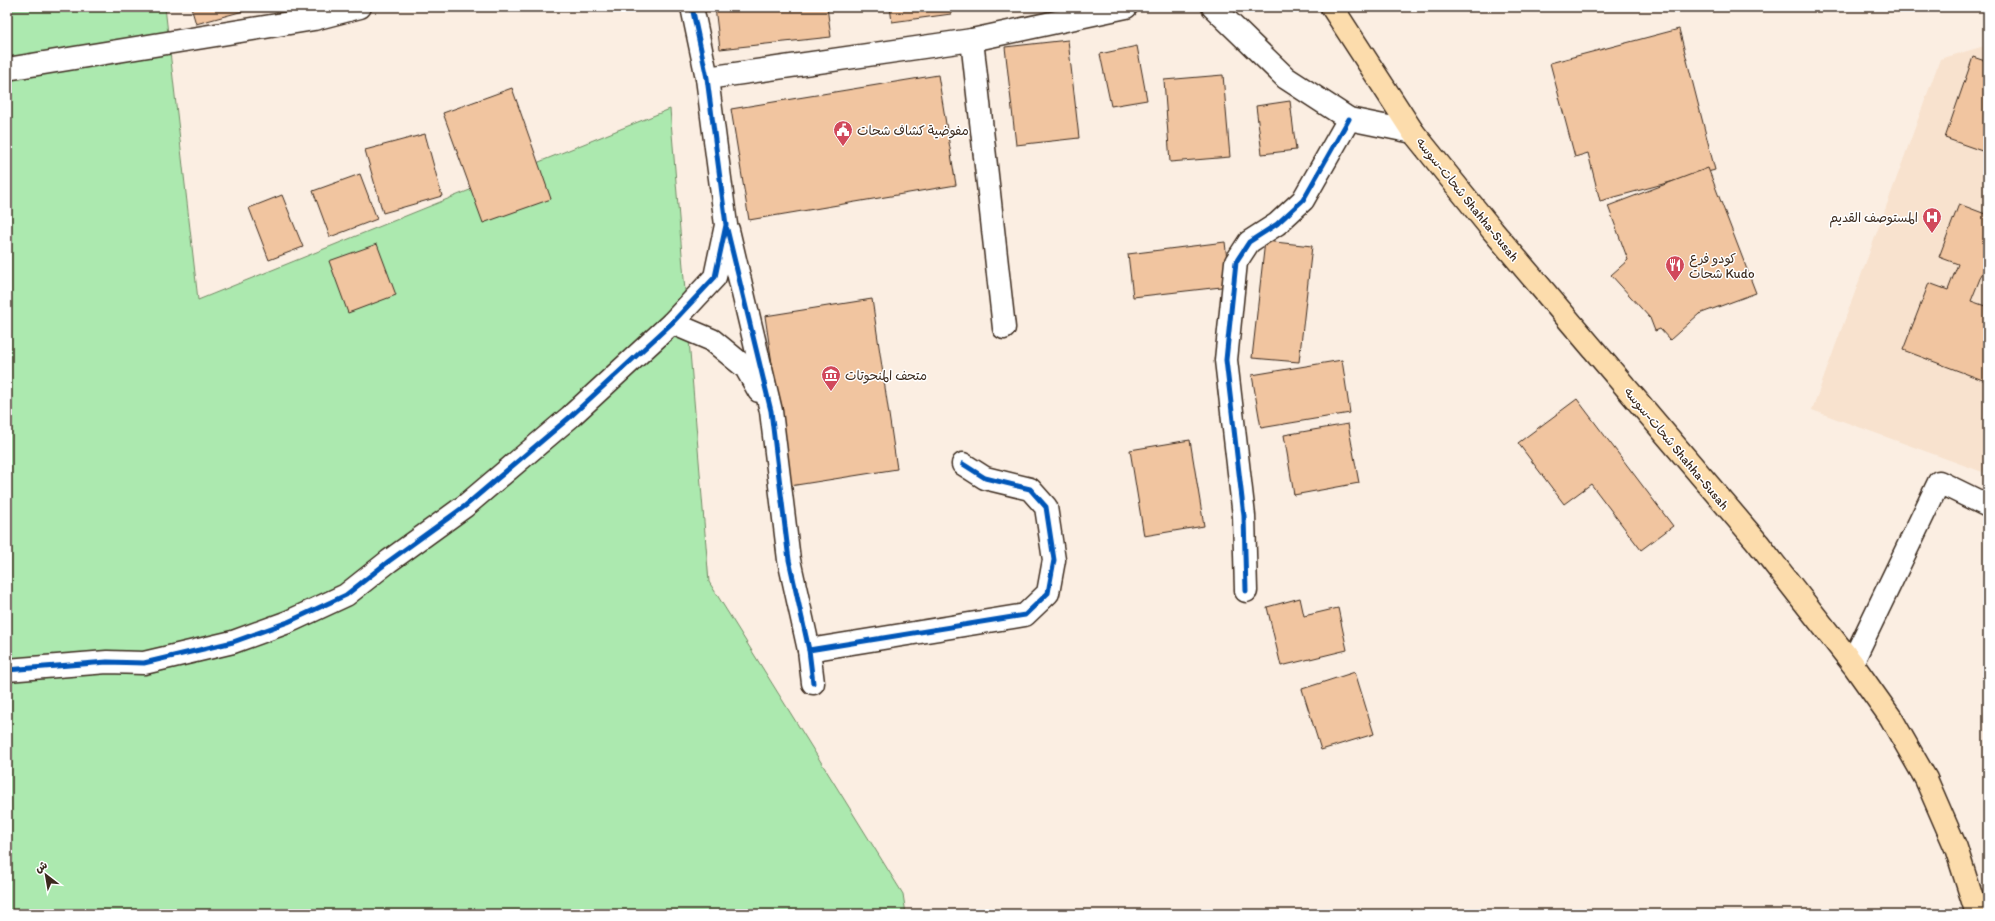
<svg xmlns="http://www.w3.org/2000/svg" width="1995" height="921" font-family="Itim,'Playpen Sans Arabic',sans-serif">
<rect width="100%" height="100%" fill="#fbeee2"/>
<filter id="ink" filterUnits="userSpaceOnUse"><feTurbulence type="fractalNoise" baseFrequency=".025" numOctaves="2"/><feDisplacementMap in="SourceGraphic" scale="8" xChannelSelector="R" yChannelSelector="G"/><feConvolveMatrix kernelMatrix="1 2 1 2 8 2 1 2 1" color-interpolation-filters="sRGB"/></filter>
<g filter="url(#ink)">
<!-- built -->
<path fill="#f8e2ce" d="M1988 45V474L1812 410 1940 59Z"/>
<!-- green -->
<path fill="#ace9af" stroke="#748a66" d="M7 7H165L198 300 670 109 709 582 903 894 906 914H7Z"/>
<!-- building -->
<g fill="#f1c5a0" stroke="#3b2a1e">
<path d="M191 7H258L196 24Z"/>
<path d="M715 7H827L831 37 720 49Z"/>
<path d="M890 7H950L951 14 892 22Z"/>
<path d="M1679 29 1715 170 1600 201 1588 153 1575 157 1550 63Z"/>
<path d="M1068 40 1079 138 1016 145 1005 47Z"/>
<path d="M1137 46 1147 100 1111 106 1100 54Z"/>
<path d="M1973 57 1988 62V135L1982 151 1945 138Z"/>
<path d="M938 75 956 185 749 220 731 109Z"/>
<path d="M1223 75 1230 157 1170 162 1164 80Z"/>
<path d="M512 88 551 199 483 223 443 113Z"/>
<path d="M1290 101 1296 150 1262 154 1256 106Z"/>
<path d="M425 134 442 196 383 213 365 150Z"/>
<path d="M1708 168 1756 293 1699 314 1670 340 1660 329 1655 331 1650 318 1611 275 1628 260 1608 206Z"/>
<path d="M360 174 377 219 330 237 313 191Z"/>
<path d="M282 195 303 247 269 260 249 208Z"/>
<path d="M1959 204 1988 215V273L1983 271 1971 301 1988 307V382L1903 350 1929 283 1948 290 1958 264 1939 257Z"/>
<path d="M1265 241 1312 246 1299 362 1252 358Z"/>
<path d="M1225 242 1230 286 1133 297 1128 254Z"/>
<path d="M377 244 396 295 348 313 329 261Z"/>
<path d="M872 299 897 469 790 486 765 316Z"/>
<path d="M1342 360 1350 413 1261 428 1252 375Z"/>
<path d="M1577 399 1673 526 1641 550 1591 484 1564 504 1518 443Z"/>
<path d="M1348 424 1359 483 1294 495 1284 435Z"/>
<path d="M1190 440 1204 526 1144 536 1130 450Z"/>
<path d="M1300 598 1304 616 1338 608 1347 650 1281 666 1267 607Z"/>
<path d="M1355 672 1374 734 1321 750 1302 689Z"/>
</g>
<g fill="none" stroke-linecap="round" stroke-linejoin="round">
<!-- minor casing -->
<g stroke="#3b2a1e" stroke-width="25">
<g id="minor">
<path d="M1213 7 1286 78 1349 119 1413 132"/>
<path d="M972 40 1004 328"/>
<path d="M7 69 314 19 360 7"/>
<path d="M707 78 972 40 1126 7"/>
<path d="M728 230 771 411 789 560 809 650 813 683"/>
<path d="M672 323 712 340 746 368 759 391"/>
<path d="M1246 591 1244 516 1226 360 1236 262 1249 242 1277 224 1303 200 1349 119"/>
<path d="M809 650 1025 615 1048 593 1054 560 1046 507 1030 489 985 478 963 464"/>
<path d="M1852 663 1939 482 1988 506"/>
<path d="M7 670 107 662 144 663 233 642 288 622 346 595 389 561 465 506 570 417 672 323 715 277 726 225 707 78 692 7"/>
</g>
</g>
<!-- primary casing -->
<g stroke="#3b2a1e" stroke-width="25">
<path id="primary" d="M1332 7 1413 132 1493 231 1758 543 1852 663 1891 718 1926 779 1956 848 1977 914"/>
</g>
<!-- minor -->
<use href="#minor" stroke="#fff" stroke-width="22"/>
<!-- primary -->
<use href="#primary" stroke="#fcdcac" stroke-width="22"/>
<!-- cycleway casing -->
<g stroke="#fff" stroke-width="8">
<g id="cycleway">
<path d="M727 229 771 411 789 560 809 650 813 683"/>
<path d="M1246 591 1244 516 1226 360 1236 262 1249 242 1277 224 1303 200 1349 119"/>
<path d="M809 650 1025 615 1048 593 1054 560 1046 507 1030 489 985 478 963 464"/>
<path d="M7 670 107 662 144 663 233 642 288 622 346 595 389 561 465 506 570 417 672 323 715 277 726 225 707 78 692 7"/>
</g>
</g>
<!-- cycleway -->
<use href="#cycleway" stroke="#0057b8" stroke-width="5"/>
</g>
</g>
<!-- icons -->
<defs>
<g id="civic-pin" transform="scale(1)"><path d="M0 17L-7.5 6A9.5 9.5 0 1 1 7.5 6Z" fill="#d1495b" stroke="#fff"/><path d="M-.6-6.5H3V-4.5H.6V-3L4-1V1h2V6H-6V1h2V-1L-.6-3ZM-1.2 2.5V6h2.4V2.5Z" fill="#fff"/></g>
<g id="hospital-pin" transform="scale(1)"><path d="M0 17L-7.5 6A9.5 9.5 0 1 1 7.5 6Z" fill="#d1495b" stroke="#fff"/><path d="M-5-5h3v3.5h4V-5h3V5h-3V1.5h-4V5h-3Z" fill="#fff"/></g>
<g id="restaurant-pin" transform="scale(1)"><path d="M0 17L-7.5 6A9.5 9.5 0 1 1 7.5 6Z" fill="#d1495b" stroke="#fff"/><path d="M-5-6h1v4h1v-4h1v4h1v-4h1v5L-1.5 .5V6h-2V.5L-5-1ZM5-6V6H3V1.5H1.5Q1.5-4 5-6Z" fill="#fff"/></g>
<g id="museum-pin" transform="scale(1)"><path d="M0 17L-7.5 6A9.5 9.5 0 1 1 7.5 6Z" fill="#d1495b" stroke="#fff"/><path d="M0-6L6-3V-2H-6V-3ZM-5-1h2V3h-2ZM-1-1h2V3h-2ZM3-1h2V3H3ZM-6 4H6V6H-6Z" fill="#fff"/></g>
</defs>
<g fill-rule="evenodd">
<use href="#civic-pin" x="843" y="130"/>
<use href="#hospital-pin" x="1932" y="217"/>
<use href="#restaurant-pin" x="1675" y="265"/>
<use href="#museum-pin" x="831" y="375"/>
</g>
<g text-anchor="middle" stroke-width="3" stroke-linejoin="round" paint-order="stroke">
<!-- poi labels -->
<g font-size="13" fill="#3b2a1e" stroke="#fff" text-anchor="start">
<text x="857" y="135">مفوضية كشاف شحات</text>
<text x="1918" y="222" text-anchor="end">المستوصف القديم</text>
<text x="1689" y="263">كودو فرع<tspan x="1689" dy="15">شحات Kudo</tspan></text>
<text x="845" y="380">متحف المنحوتات</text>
</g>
<!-- street labels -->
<g font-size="13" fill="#3b2a1e" stroke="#fff">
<text transform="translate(1468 199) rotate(51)" y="5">شحات-سوسه Shahha-Susah</text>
<text transform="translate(1677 448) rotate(50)" y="5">شحات-سوسه Shahha-Susah</text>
</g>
</g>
<!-- margin -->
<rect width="1995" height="921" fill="none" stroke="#fff" stroke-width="24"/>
<rect x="12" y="12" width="1971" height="897" fill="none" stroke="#3b2a1e" stroke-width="1.5" filter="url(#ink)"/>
<!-- north arrow -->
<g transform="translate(46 875) rotate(329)" stroke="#ffffff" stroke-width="3" paint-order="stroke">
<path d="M0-3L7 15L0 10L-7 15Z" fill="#3b2a1e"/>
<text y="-6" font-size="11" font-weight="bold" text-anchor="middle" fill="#3b2a1e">ش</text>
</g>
</svg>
